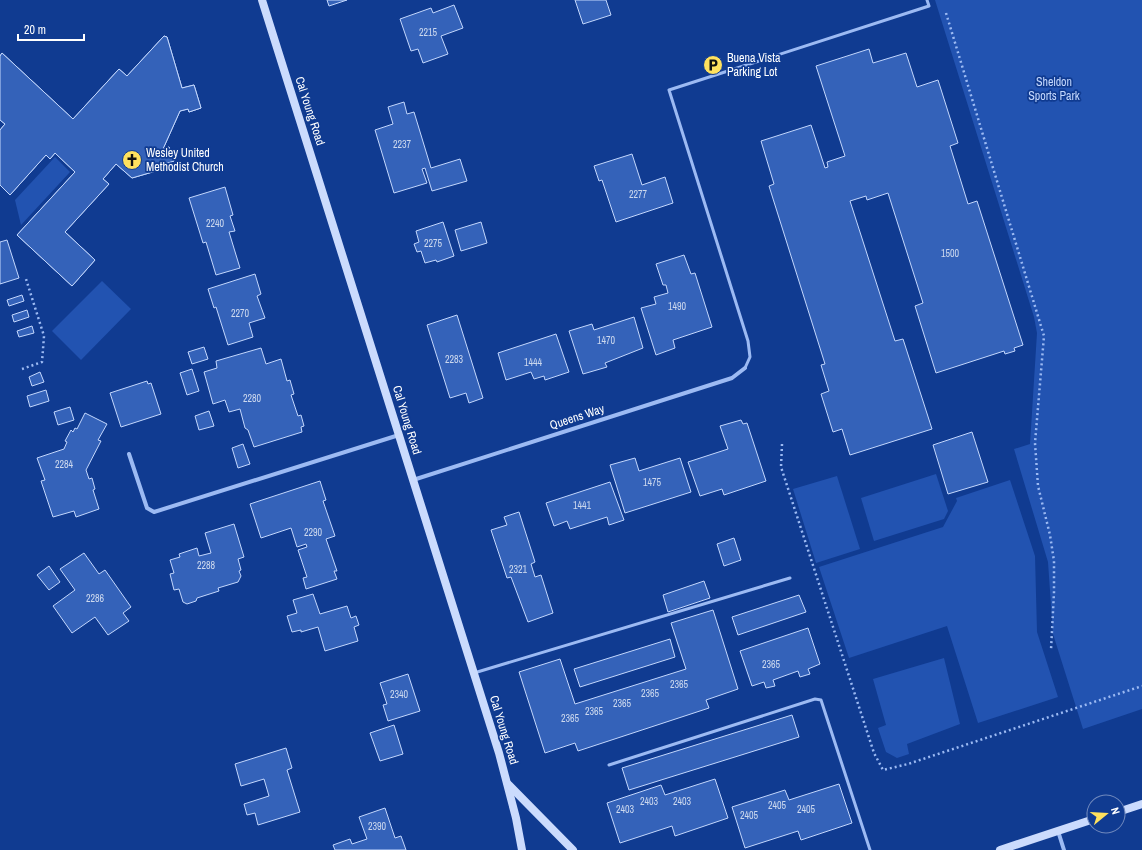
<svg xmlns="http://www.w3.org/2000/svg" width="1142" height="850" font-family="'Archivo Narrow',sans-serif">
<rect width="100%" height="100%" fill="#103b91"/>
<!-- green -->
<g fill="#2253b1">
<path d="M935 0H1142V709L1083 729 1053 634 1048 562 1014 449 1030 444 1037 333 1034 317Z"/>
<path d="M55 157 70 172 21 225 15 200Z"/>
<path d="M102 281 131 309 81 360 52 331Z"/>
<path d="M936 474 948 511 944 519 874 541 861 498Z"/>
<path d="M837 476 860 549 816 563 793 489Z"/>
<path d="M1010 480 1035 556 1037 632 1058 697 978 723 947 626 849 658 819 567 943 527 957 501 956 498Z"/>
<path d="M944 658 960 724 907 744 909 754 897 758 886 752 878 728 886 725 873 679Z"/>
</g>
<!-- building -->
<g fill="#3462b9" stroke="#c3d7fd" fill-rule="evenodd">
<path d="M327 0H347L329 6Z"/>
<path d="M575 0H606L611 15 583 24Z"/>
<path d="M454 5 463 28 441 36 448 54 423 63 418 49 411 51 400 19 431 8 433 13Z"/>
<path d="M164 36 167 37 182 88 194 85 201 108 189 112 188 109 180 111 163 149 169 147 174 161 155 167 156 171 132 178 116 164 103 179 109 184 65 232 95 260 72 286 17 235 75 172 55 153 50 159 46 155 10 195 0 185V130L5 124 0 120V56L2 53 73 119 119 69 127 76ZM113 92 120 98 118 135 116 138 92 114ZM79 129 100 149 86 164 65 143Z"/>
<path d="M164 36 167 37 182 88 194 85 201 108 189 112 188 109 180 111 163 149 169 147 174 161 155 167 156 171 132 178 116 164 103 179 109 184 65 232 95 260 72 286 17 235 75 172 55 153 50 159 46 155 10 195 0 185V130L5 124 0 120V56L2 53 73 119 119 69 127 76Z"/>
<path d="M869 49 873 63 906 53 917 87 938 80 958 143 950 146 968 204 977 201 1023 345 1014 348 1015 351 1005 354 1004 351 936 373 915 306 923 303 888 193 867 200 866 196 850 201 895 341 903 339 932 429 850 455 842 429 833 432 821 394 829 391 821 365 825 364 769 186 774 184 761 141 811 125 825 168 828 167 827 162 845 156 816 66Z"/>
<path d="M404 102 407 114 414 112 431 168 460 159 467 181 432 191 425 168 422 169 427 183 394 193 375 130 393 124 388 107Z"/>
<path d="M632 154 642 185 665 177 673 203 616 222 602 180 599 181 594 166Z"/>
<path d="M225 187 233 215 230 216 235 231 229 232 240 268 216 275 206 242 203 243 189 198Z"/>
<path d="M443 222 454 256 437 262 436 260 425 263 421 251 417 252 414 244 419 242 416 231Z"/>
<path d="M481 222 487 243 461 251 455 230Z"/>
<path d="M7 240 19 278 0 284V242Z"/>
<path d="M684 255 691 274 695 273 712 327 673 340 675 348 656 355 641 308 656 304 654 297 668 293 666 285H663L656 264Z"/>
<path d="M255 274 261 294 257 296 265 318 249 323 253 337 228 345 216 307 214 308 208 289Z"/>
<path d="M22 295 24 301 9 306 7 300Z"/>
<path d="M27 310 29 317 14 322 12 315Z"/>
<path d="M457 315 483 398 469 403 466 393 450 398 427 325Z"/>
<path d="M634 317 643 348 605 363 607 367 583 374 569 331 592 324 594 330Z"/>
<path d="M32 326 34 333 19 337 17 331Z"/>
<path d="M556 334 569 372 545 380 544 376 534 379 531 372 506 380 498 353Z"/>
<path d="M204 347 208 359 192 364 188 352Z"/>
<path d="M261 348 266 364 281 359 287 381 290 380 294 394 291 395 298 416 301 415 304 426 301 427 302 432 254 447 248 430 245 428 240 409 229 412 225 400 213 404 204 372 217 368 216 361Z"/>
<path d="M192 369 199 391 187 395 180 373Z"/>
<path d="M40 372 44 382 32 386 29 377Z"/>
<path d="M147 381 148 384 151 383 161 414 121 427 110 393Z"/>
<path d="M46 390 49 401 30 407 27 396Z"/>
<path d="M70 407 74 420 58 425 54 412Z"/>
<path d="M209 411 214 426 199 430 195 416Z"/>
<path d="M85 413 107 424 98 440 101 441 86 470 89 479 92 478 95 489 93 490 99 509 76 517 74 511 53 517 41 481 45 480 37 458 64 449 67 442 65 441 71 430 73 432 75 428 77 429Z"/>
<path d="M741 420 743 424 747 423 766 481 724 495 722 489 700 496 688 462 728 449 720 426Z"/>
<path d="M972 432 988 482 948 494 933 445Z"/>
<path d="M243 444 250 464 238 468 232 448Z"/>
<path d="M635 458 639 471 680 458 691 492 625 513 610 465Z"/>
<path d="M320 481 326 500 323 501 335 536 326 539 337 571H334L337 579 306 589 303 578 307 577 298 550 307 547 306 544 297 547 291 528 261 538 250 504Z"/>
<path d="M610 482 624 520 609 525 607 517 570 529 567 521 554 526 546 503Z"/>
<path d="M519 512 535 562 531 564 535 577 541 575 553 613 528 622 511 577 507 578 491 530 507 525 504 517Z"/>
<path d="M234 524 244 557 238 559 241 570 239 571 241 576 238 582 218 588 219 591 197 598 196 601 187 604 183 602 179 589 174 590 170 574 174 573 170 560 180 557 179 554 197 548 199 556 211 553 205 533Z"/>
<path d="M734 538 741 560 724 566 717 544Z"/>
<path d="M84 553 99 574 105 570 131 607 123 613 129 621 108 635 95 617 72 633 53 606 75 590 60 569Z"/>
<path d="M49 566 60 582 49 590 37 575Z"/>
<path d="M704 581 710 598 668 612 663 595Z"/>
<path d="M313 594 320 614 347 606 351 618 356 616 359 625 354 627 358 641 325 651 318 627 301 632V630L292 632 287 616 297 613 293 600Z"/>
<path d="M799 595 806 612 738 635 732 617Z"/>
<path d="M713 610 738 689 706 700 709 708 578 751 575 743 545 753 519 672 560 659 575 704 686 669 671 623Z"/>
<path d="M808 628 820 664 808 669 810 674 800 677 798 671 773 680 775 686 766 688 764 682 752 686 740 651Z"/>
<path d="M670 639 675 657 580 687 574 669Z"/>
<path d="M408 674 420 711 388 721 383 705 387 704 380 683Z"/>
<path d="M792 715 799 737 629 790 622 768Z"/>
<path d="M394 725 403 754 380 761 370 733Z"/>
<path d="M286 748 292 768 287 770 300 812 258 825 255 813 247 815 244 804 269 796 264 779 241 786 235 764Z"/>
<path d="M715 779 728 818 675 836 672 826 620 843 607 803 661 785 665 795Z"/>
<path d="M839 784 852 823 801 840 798 831 745 848 732 807 785 790 789 800Z"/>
<path d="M385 808 395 838 401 836 406 850H335L333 845 350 839 352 844 367 839 359 817Z"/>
</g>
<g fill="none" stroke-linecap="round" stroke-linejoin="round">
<!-- path -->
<g stroke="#9cbaf3" stroke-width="2.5" stroke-dasharray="2 3" stroke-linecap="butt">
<path d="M946 13 1044 336 1035 443 1038 486 1050 535 1054 561V592L1051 650"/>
<path d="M22 369 42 362 44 336 26 279"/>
<path d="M782 444 781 467 874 753 883 770 908 764 1142 686"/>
</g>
<!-- lane -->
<g stroke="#9cbaf3" stroke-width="3">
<path d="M745 368 750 357 748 341 669 90 929 6 927 0"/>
<path d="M474 673 790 578"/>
<path d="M609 765 815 699 821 700 870 850"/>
</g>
<!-- street -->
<g stroke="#9cbaf3" stroke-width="4">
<path d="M129 454 147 508 154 512 399 435"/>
<path d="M413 480 732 378 745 368"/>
<path d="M1058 831 1064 850"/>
</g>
<!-- secondary -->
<g stroke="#cbdbfd" stroke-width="8">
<path d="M262 0 499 753 516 818 522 850"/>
<path d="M509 785 573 850"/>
<path d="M1118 812 1142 804"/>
<path d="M1000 850 1094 819"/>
</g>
</g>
<!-- icons -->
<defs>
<g id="parking-disc" transform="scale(1)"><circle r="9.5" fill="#ffe15e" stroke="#103b91"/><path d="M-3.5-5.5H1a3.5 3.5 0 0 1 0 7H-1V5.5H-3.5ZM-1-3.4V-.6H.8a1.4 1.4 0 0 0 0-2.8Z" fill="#111"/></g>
<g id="church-disc" transform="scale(1)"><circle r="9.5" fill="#ffe15e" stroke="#103b91"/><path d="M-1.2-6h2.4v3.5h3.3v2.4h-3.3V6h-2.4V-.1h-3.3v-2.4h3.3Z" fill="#111"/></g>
</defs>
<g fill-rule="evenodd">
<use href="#parking-disc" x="713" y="65"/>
<use href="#church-disc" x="132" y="160"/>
</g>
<g text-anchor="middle" stroke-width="3.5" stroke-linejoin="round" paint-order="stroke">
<!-- number labels -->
<g font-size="10" fill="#ccd8ee">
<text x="428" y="36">2215</text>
<text x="402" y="148">2237</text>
<text x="638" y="198">2277</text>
<text x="215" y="227">2240</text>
<text x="433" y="247">2275</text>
<text x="950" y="257">1500</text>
<text x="677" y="310">1490</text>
<text x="240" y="317">2270</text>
<text x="606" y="344">1470</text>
<text x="454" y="363">2283</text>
<text x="533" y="366">1444</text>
<text x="252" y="402">2280</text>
<text x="64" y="468">2284</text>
<text x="652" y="486">1475</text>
<text x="582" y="509">1441</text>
<text x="313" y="536">2290</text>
<text x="206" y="569">2288</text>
<text x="518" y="573">2321</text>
<text x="95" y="602">2286</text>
<text x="771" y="668">2365</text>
<text x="679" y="688">2365</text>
<text x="650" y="697">2365</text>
<text x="399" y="698">2340</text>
<text x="622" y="707">2365</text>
<text x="594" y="715">2365</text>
<text x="570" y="722">2365</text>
<text x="649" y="805">2403</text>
<text x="682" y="805">2403</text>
<text x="777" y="809">2405</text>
<text x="625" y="813">2403</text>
<text x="806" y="813">2405</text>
<text x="749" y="819">2405</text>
<text x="377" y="830">2390</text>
</g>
<!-- poi labels -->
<g font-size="12" fill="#fff" stroke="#103b91" text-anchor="start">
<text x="727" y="62">Buena Vista<tspan x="727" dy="14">Parking Lot</tspan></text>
<text x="146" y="157">Wesley United<tspan x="146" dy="14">Methodist Church</tspan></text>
</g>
<!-- park labels -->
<g font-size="12" fill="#c3d7fd" stroke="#103b91">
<text x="1054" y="86">Sheldon<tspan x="1054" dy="14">Sports Park</tspan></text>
</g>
<!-- street labels -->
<g font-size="12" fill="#fff" stroke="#103b91">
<text transform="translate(310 111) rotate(72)" y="4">Cal Young Road</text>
<text transform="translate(577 417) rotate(-18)" y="4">Queens Way</text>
<text transform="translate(407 420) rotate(73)" y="4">Cal Young Road</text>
<text transform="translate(504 730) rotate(73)" y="4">Cal Young Road</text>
</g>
</g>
<!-- north arrow -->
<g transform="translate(1106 814) rotate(72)"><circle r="19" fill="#103b91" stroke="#7089bd"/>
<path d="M0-3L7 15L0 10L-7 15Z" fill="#ffe15e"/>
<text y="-6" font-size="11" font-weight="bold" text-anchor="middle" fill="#ffffff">N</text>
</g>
<!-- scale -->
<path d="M18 34v6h66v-6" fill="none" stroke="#ffffff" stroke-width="2"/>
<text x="24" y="34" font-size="12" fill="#ffffff" stroke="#103b91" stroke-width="3" paint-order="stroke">20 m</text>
</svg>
